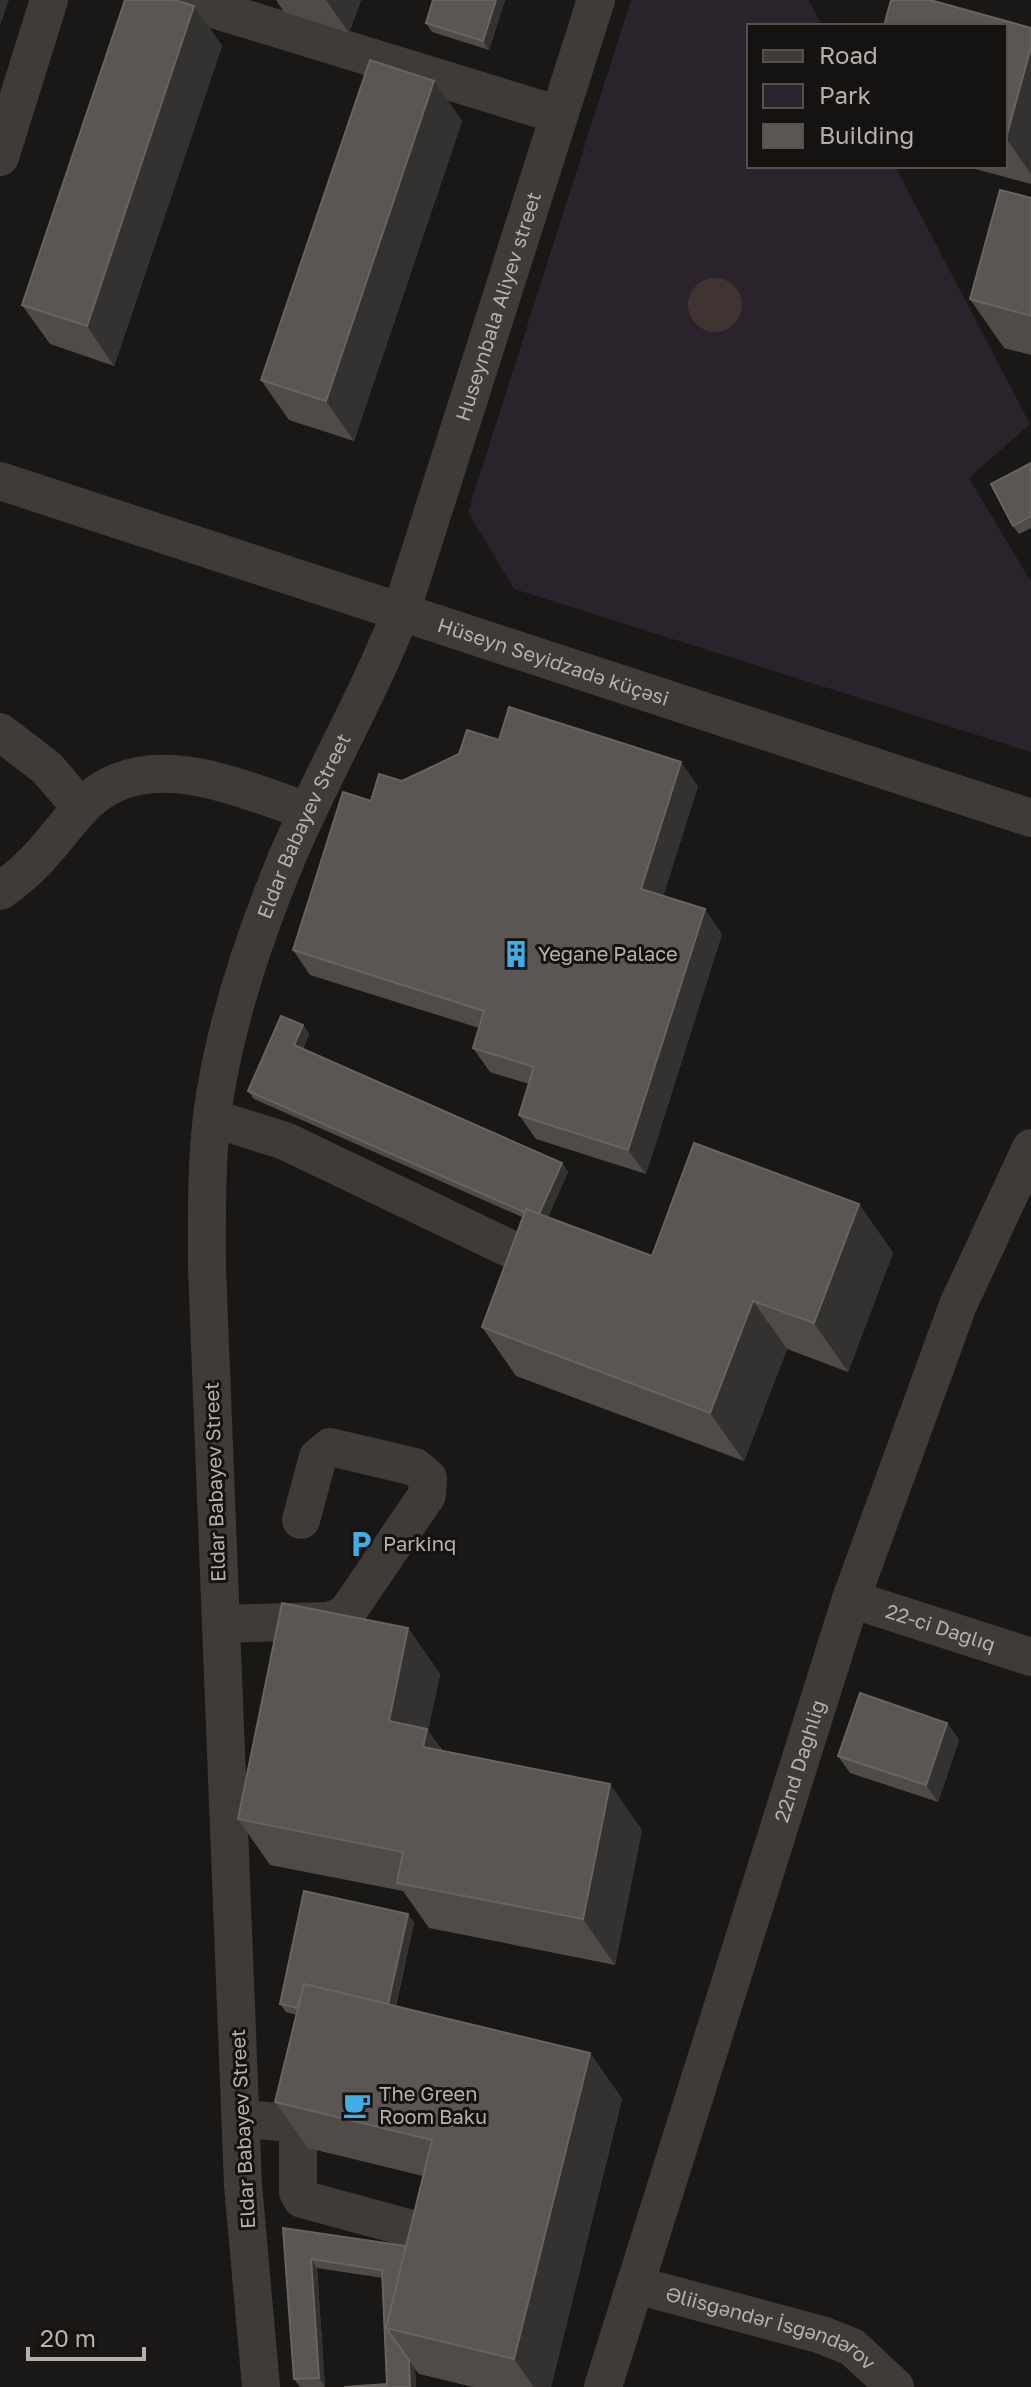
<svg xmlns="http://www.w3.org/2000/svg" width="1031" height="2387" font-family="'Golos Text',sans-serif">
<rect width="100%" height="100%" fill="#191817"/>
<!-- green -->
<path fill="#2a232c" d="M631 0H809L822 26H749V166H895L1030 424 969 478 1031 582V752L514 589 468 512Z"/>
<!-- water -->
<circle fill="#403432" cx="715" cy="305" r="27"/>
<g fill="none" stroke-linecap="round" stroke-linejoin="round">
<!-- minor -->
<g stroke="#3e3b38" stroke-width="38">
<path d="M184 0 559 115"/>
<path d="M0 157 49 0"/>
<path id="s1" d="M0 481 1031 818"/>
<path d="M0 732 47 768 81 808"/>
<path d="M0 891C38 865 51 842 80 809 142 741 236 788 308 811"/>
<path d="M212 1118 285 1141 544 1265"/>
<path id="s2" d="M851 1599 1031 1657"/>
<path d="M221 1624 330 1621 346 1614 427 1495 428 1478 415 1467 330 1447 318 1457 301 1520"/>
<path d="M242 2119 293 2123 298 2127V2192L302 2199 405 2227"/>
<path id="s3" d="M636 2285 822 2335 852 2347 895 2387"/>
<path id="s4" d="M261 2387 243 2185 207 1268C207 1217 206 1166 212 1116 223 1029 253 940 286 860 321 776 368 697 401 612L596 0"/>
<path id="s5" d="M603 2387 851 1599 958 1305 1031 1148"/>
</g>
</g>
<!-- wall -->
<g fill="#4e4b48">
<path d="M276 0H361L349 33 284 12Z"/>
<path d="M505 0 489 50 432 32 426 23Z"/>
<path d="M194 6 222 46 114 366 50 344 22 305Z"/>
<path d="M1005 26 1031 28V184L964 166H1005Z"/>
<path d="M434 81 462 121 354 441 289 420 261 380Z"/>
<path d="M1031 198V355L1004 348 970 299Z"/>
<path d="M1031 463V528L1019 534 1013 526Z"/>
<path d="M499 740 698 786 663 896 722 934 646 1174 536 1139 519 1115 529 1084 490 1072 473 1048 479 1028 310 975 293 950 371 801 402 781Z"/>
<path d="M303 1025 309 1034 303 1049 562 1163 568 1172 548 1217 652 1256 859 1204 893 1253 848 1372 787 1349 744 1461 516 1376 482 1327 522 1217 254 1099 248 1091Z"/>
<path d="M408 1628 440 1674 428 1731 443 1751 642 1830 615 1965 429 1928 403 1891 270 1865 238 1819Z"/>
<path d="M947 1723 959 1740 938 1802 850 1773 838 1756Z"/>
<path d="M408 1914 414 1923 396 2006 590 2053 622 2099 551 2387H473L419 2374 415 2369 416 2387H344L387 2384 383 2278 317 2268 325 2387H300L294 2379 283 2228 406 2246 423 2176 308 2148 275 2102 297 2015 286 2012 280 2004Z"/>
</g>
<!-- shaded-wall -->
<g fill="#343230">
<path d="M0 0H9L0 26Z"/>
<path d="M326 0H361L349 33Z"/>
<path d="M496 0H505L489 50 483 41Z"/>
<path d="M194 6 222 46 114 366 87 326Z"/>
<path d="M1031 47V174L1006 138Z"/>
<path d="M434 81 462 121 354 441 326 401Z"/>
<path d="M681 762 698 786 658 913 641 889Z"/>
<path d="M705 909 722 934 646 1174 628 1150Z"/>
<path d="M303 1025 309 1034 300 1054 294 1045Z"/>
<path d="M562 1163 568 1172 543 1227 537 1218Z"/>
<path d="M859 1204 893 1253 848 1372 814 1323Z"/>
<path d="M753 1301 787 1349 744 1461 710 1413Z"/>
<path d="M408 1628 440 1674 428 1731 459 1775 389 1721Z"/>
<path d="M947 1723 959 1740 938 1802 926 1785Z"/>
<path d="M610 1784 642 1830 615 1965 583 1919Z"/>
<path d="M408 1914 414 1923 389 2035 383 2026Z"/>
<path d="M590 2053 622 2099 551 2387H534L514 2359Z"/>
<path d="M311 2259 317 2268 325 2387 319 2378Z"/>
<path d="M409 2360 415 2369 416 2387H410Z"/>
</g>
<!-- building -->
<g fill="#595653" stroke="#686460" stroke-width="2">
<path d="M125 0H175L194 6 87 326 22 305Z"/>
<path d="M433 0H496L483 41 426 23Z"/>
<path d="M891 0H930L1031 28V47L1006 138 1005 26H884Z"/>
<path d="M370 60 434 81 326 401 261 380Z"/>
<path d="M1000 190 1031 198V316L970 299Z"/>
<path d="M1031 463V516L1013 526 991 484Z"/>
<path d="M509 707 681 762 641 889 705 909 628 1150 519 1115 534 1067 473 1048 484 1011 293 950 343 792 371 801 379 774 402 781 459 754 467 730 499 740Z"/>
<path d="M281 1016 303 1025 294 1045 562 1163 539 1214 526 1209 524 1212 248 1091Z"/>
<path d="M694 1143 859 1204 814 1323 753 1301 710 1413 482 1327 526 1209 652 1256Z"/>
<path d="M282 1603 408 1628 389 1721 427 1729 423 1747 610 1784 583 1919 397 1883 403 1852 238 1819Z"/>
<path d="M860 1693 947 1723 926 1785 838 1756Z"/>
<path d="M304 1891 408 1914 388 2004 304 1984 298 2008 280 2004Z"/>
<path d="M304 1984 590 2053 514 2359 386 2328 432 2140 275 2102Z"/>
<path d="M283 2228 406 2246 386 2328 409 2360 410 2387H344L387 2384 382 2270 311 2259 319 2378 294 2379Z"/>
</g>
<!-- icons -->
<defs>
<g id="building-bare" transform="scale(2.16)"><path d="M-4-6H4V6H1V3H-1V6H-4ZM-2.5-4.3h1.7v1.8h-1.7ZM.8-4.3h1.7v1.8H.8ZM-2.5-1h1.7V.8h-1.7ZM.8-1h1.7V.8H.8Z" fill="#41ade7" stroke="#141312" stroke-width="2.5" paint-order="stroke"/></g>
<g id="parking-bare" transform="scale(2.16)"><path d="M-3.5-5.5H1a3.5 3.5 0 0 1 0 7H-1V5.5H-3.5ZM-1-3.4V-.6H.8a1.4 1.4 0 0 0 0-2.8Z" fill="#41ade7" stroke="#141312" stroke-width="2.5" paint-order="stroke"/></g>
<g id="cafe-bare" transform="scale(2.16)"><path d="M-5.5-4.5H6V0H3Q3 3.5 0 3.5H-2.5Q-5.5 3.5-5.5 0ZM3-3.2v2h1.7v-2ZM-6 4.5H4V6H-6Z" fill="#41ade7" stroke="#141312" stroke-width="2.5" paint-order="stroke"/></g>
</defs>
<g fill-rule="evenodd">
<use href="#building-bare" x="516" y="954"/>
<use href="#parking-bare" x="361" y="1544"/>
<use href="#cafe-bare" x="357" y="2105"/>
</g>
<g text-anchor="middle" stroke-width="6" stroke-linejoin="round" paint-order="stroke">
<!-- street labels -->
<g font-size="20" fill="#b8afaa" stroke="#141312">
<text dy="7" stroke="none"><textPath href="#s4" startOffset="2134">Huseynbala Aliyev street</textPath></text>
<text dy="7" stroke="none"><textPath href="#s1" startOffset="582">Hüseyn Seyidzadə küçəsi</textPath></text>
<text dy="7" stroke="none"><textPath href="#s4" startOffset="1578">Eldar Babayev Street</textPath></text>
<text transform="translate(215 1482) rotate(-92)" y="7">Eldar Babayev Street</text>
<text dy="7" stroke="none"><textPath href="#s2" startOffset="94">22-ci Dağlıq</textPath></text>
<text dy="7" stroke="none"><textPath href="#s5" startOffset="656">22nd Daghlig</textPath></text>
<text transform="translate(243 2129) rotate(-93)" y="7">Eldar Babayev Street</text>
<text dy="7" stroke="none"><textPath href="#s3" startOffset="142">Əliisgəndər İsgəndərov</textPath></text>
</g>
<!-- poi labels -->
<g font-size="20" fill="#b8afaa" stroke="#141312" text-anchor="start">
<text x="538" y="961">Yegane Palace</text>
<text x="383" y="1551">Parkinq</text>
<text x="379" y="2101">The Green<tspan x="379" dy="23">Room Baku</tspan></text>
</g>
</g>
<!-- legend -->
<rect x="747" y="24" width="260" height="144" fill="#141312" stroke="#56514f" stroke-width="2"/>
<rect x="763" y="50" width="40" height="12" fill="#3e3b38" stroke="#56514f" stroke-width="2"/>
<text x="819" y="64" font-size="24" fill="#b8afaa">Road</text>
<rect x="763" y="84" width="40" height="24" fill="#2a232c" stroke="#56514f" stroke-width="2"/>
<text x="819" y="104" font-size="24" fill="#b8afaa">Park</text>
<rect x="763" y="124" width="40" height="24" fill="#595653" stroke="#56514f" stroke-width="2"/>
<text x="819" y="144" font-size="24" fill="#b8afaa">Building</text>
<!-- scale -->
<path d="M28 2347v12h116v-12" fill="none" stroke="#b8afaa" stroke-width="4"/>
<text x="40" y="2347" font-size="24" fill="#b8afaa" stroke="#141312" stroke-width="6" paint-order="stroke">20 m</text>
</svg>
